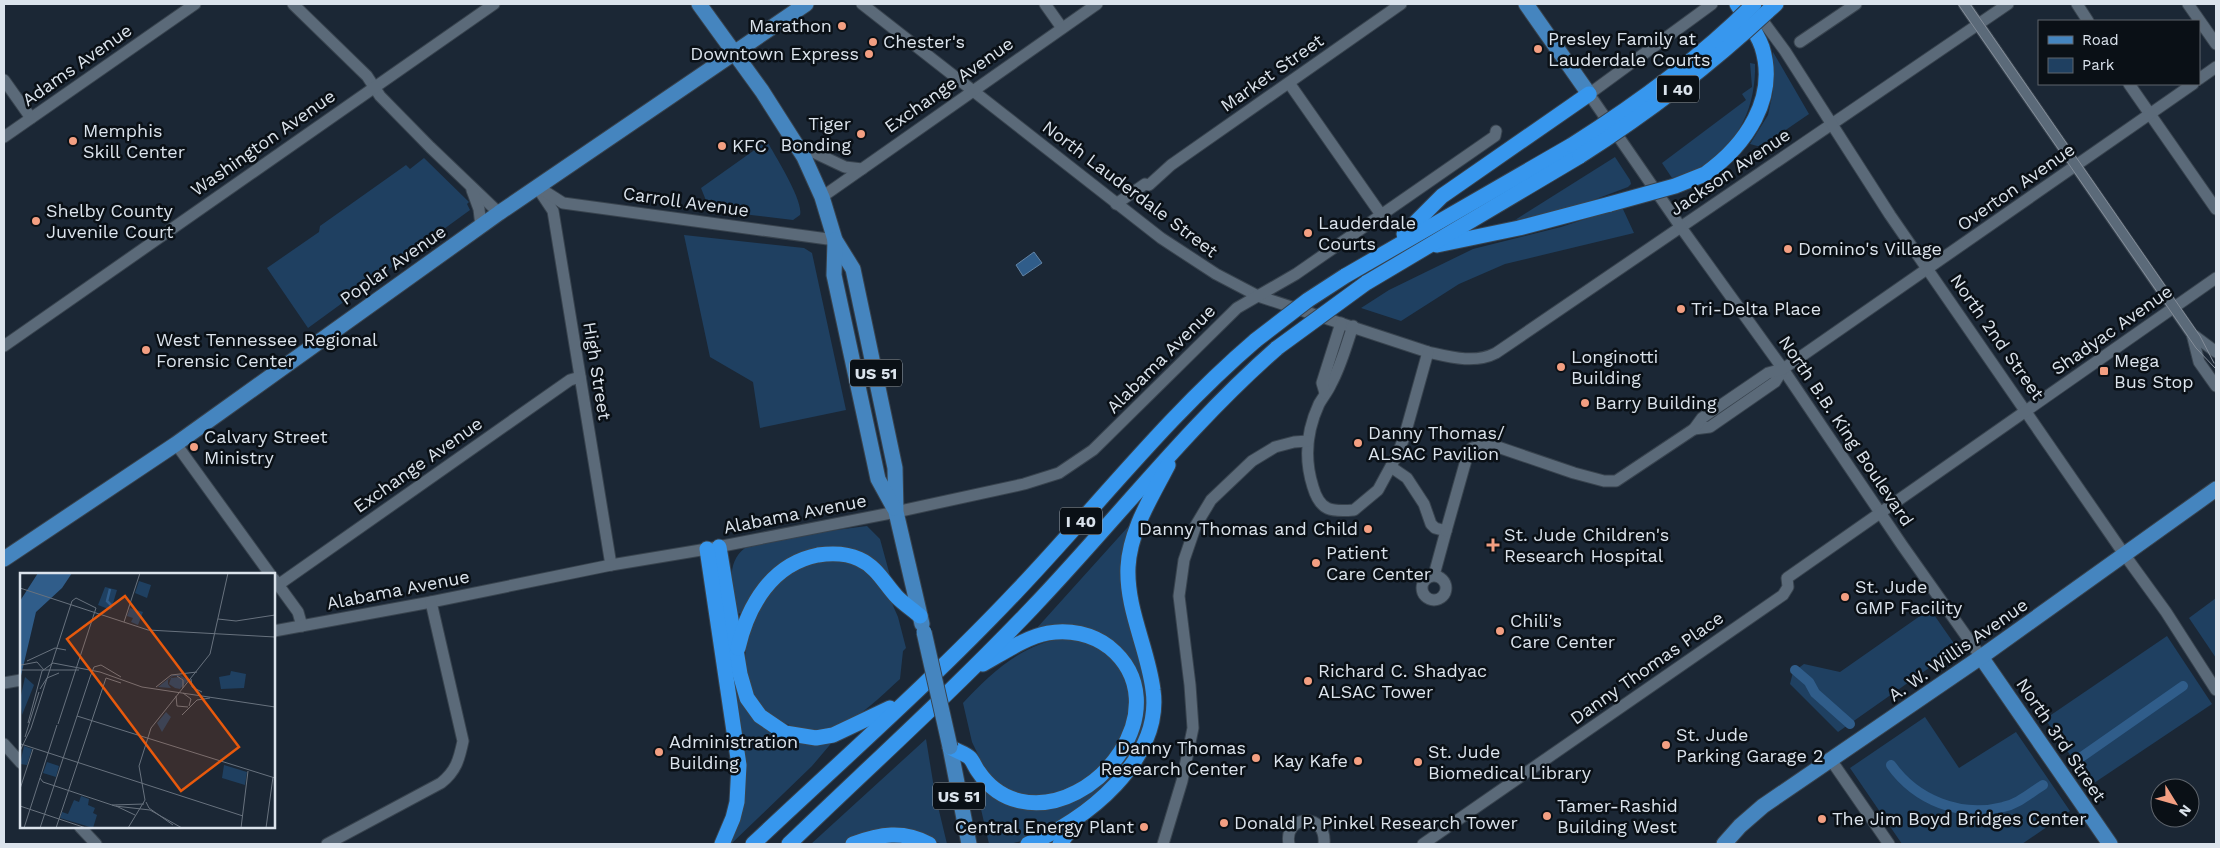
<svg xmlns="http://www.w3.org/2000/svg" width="2220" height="848" font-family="'Work Sans',sans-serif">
<rect width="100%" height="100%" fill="#1b2735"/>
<!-- green -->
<g fill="#1f4061">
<path d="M1773 52 1809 114 1761 147 1750 144 1768 115 1773 92Z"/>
<path d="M1750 63 1755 64C1756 105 1740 142 1704 165 1694 171 1682 174 1672 178L1662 163 1746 100 1742 94 1752 87Z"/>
<path d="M767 141C775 156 804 201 800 215L793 220 708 210 707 203 701 188Z"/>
<path d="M1615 157 1630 180 1631 184 1628 187 1572 208 1515 220Z"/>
<path d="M424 158 469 202 467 204 470 210 308 328 267 268 319 232 320 226 406 165 410 169Z"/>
<path d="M1622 207 1634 233 1505 264 1459 284 1401 321 1361 308 1389 290 1473 249 1561 227Z"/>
<path d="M684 235 804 248 812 253 846 410 760 428 753 382 710 357Z"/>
<path d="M1136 518 1130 536 1149 697 1147 718 1131 757 1087 805 1025 840 1010 844H989L972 770 997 796 1081 794 1141 714 1112 644 1036 629Z"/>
<path d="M867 526 880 539 892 583 837 548 807 550 779 567 761 585 741 613 737 614C733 591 724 564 745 548L797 535Z"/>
<path d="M831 560 847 562 864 569 891 601 898 617 906 648 903 651 900 679C880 697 861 717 836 727 824 732 804 731 792 726 779 721 762 713 755 700 732 657 752 598 791 572 803 564 816 562 831 560Z"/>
<path d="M2216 598V658L2189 618Z"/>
<path d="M1930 609 1955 645 1956 649 1838 732 1790 684 1793 672 1804 664 1840 672Z"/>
<path d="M2167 636 2212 704 2091 785 2045 719Z"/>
<path d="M1064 638C1092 641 1121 657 1130 687 1133 696 1129 708 1127 717 1126 723 1125 730 1123 736 1104 772 1051 811 1009 790 998 784 988 775 979 766L982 763 972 742 963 703C991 673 1022 644 1064 638Z"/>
<path d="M737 686 790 741 808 744 834 740 812 766 731 844H727L745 776 741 723 734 687Z"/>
<path d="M1925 717 1959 768 2016 732 2070 811 2022 844H1902L1850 768Z"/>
<path d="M926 739 935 794 947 844C930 844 916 828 897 828 876 828 861 839 842 844 832 846 820 844 811 844Z"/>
</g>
<!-- water -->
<path fill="#305d8a" stroke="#6385a7" d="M1034 252 1042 263 1023 276 1016 265Z"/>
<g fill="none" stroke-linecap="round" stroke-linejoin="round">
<!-- canal -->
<g stroke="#305d8a" stroke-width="10">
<path d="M1795 670 1809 682 1815 693 1850 724"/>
<path d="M2080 758 2183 686"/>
<path d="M1891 765C1916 800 1960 818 2003 807 2018 804 2030 793 2043 785"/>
</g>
<!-- minor casing -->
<g stroke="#38434e" stroke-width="13">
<g id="minor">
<path d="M293 4 367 76 380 96 430 147 499 213"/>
<path d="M862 4 1161 238 1216 274 1258 296 1428 352C1450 357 1475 364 1496 353L2008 4"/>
<path d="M1045 4 1062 28"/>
<path d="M1712 4 1589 94 1680 226 1783 369 1902 545 1981 657"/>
<path d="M1964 4 2192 334 2216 352"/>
<path d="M2077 4 2088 21"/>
<path d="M2188 4 2216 44"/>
<path d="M1757 13 1785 51 1890 215 2124 554 2166 612 2216 690"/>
<path d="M1800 42 1856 4"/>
<path d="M2199 79 2216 67"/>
<path d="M4 80 31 118"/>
<path d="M1289 83 1382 216"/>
<path d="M2129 84 2216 209"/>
<path d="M4 137 195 4"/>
<path d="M794 143 845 167 862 169"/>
<path d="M537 187 553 211 611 565"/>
<path d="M541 189 563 203 835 240"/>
<path d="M472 190 479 209 481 226"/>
<path d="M822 197 1097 4"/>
<path d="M1116 204 1145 184 1149 185 1171 165 1401 4"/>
<path d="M1353 326C1346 346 1341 366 1331 384 1328 391 1323 397 1319 404 1307 430 1304 459 1313 487 1320 511 1331 512 1354 510L1378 490 1397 455 1404 438 1428 352"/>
<path d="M2192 334 2199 362 2216 386"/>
<path d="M4 346 494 4"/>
<path d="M1325 393 1322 383 1341 323"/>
<path d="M1694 429 1710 427 1775 382 1783 369"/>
<path d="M176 444 270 574"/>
<path d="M1391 467 1407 478 1424 504 1431 524 1435 528 1446 531 1434 575"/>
<path d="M1446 531 1468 453 1472 448 1489 444 1574 473 1604 481H1616L1694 429 1702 418 1768 373 1783 369 2193 84"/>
<circle cx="1434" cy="588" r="12"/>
<path d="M274 579 298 612 302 626"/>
<path d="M278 585 570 380 580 377"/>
<path d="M274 631 431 602 611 565 707 549 896 512 1024 484 1059 473 1093 450 1237 308 1296 274 1495 136 1496 131"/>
<path d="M4 683 21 680"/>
<path d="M4 744 21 763"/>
<path d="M1831 760 1889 844"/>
<path d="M80 827 96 844"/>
<path d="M327 844 441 783C456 771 459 760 463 741L431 602"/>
<path d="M1163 844 1182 781 1193 728 1190 685 1179 596 1184 560 1196 525 1211 500 1252 461 1275 447 1294 442 1308 441"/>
<path d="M1289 844C1283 815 1327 811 1324 844"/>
<path d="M1423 844 1783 595 1788 587 1787 578 2216 278"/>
</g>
</g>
<!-- major casing -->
<g stroke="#38434e" stroke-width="17">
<g id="major">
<path d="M699 4 762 91 804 157 822 197 835 240 853 269 895 468 896 512 922 624"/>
<path d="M1526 4 1589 94"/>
<path d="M835 240 834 275 872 451 878 479 894 508"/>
<path d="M4 559 176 444 499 213 806 4"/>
<path d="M1981 657 2110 844"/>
<path d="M950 747 969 844"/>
<path d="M1724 844 1740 826 1763 806 1981 657 2216 489"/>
</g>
</g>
<!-- highway casing -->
<g stroke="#38434e" stroke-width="17">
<g id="highway">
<path d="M1767 12 1776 4"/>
<path d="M1705 174C1746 145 1778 98 1762 47 1757 32 1745 17 1737 4"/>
<path d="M1404 234 1442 196 1589 94"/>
<path d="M1437 245 1519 228 1610 204"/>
<path d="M1345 276 1572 145"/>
<path d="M1366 283 1580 156"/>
<path d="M719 547 740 674 747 698 760 716 785 733 816 738 833 735 890 708"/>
<path d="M707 549 739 765 737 802 733 818 722 844"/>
<path d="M738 648C748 605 772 564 818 555 832 553 846 553 859 559 877 567 884 583 897 597 904 604 913 610 920 616"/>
<path d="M950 747C956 751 965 753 970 758 973 761 975 767 978 771 988 786 1002 797 1020 801 1097 818 1181 705 1109 647 1092 634 1069 629 1048 633 1026 637 1003 653 983 664"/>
<path d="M753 844C841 761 933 680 1016 592 1096 508 1167 416 1256 340"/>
<path d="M789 844C870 766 955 689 1033 607 1115 521 1187 427 1277 348"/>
<path d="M853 844C880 834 903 830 929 844"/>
<path d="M1028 844C1085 822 1163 759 1153 690 1148 649 1126 609 1128 567 1130 530 1151 498 1168 465"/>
<path d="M1060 844 1074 824"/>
</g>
</g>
<!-- minor -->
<use href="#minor" stroke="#5b6a79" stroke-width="11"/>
<!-- major -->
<use href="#major" stroke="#4585bf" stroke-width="15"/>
<!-- highway -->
<use href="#highway" stroke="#3797ee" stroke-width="15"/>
<!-- tram -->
<g stroke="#848d99" stroke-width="1">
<path d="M1958 4 2196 348 2216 369"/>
<path d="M1970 4 2200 336 2214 363"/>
</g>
<!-- major-bridge casing -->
<g stroke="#38434e" stroke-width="17" stroke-linecap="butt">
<path id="major-bridge" d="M924 632 950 747"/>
</g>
<!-- highway-bridge casing -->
<g stroke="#38434e" stroke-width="17" stroke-linecap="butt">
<g id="highway-bridge">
<path d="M1572 145C1637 104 1699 59 1754 4"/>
<path d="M1580 156C1649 112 1707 68 1767 12"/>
<path d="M1610 204 1675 186 1705 174"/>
<path d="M1256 340 1308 300 1345 276"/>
<path d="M1277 348 1366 283"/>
</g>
</g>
<!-- major-bridge -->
<use href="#major-bridge" stroke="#4585bf" stroke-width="15"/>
<!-- highway-bridge -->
<use href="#highway-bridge" stroke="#3797ee" stroke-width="15"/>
</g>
<!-- markers -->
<g fill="#f39f82" stroke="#0a1016" stroke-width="2">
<circle cx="842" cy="26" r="5"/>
<circle cx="873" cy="42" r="5"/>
<circle cx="1538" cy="49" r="5"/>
<circle cx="869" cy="54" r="5"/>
<circle cx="861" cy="134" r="5"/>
<circle cx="73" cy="141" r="5"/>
<circle cx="722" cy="146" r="5"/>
<circle cx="36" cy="221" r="5"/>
<circle cx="1308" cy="233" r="5"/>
<circle cx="1788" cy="249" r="5"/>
<circle cx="1681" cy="309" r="5"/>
<circle cx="146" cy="350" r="5"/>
<circle cx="1561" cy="367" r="5"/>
<rect x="2099" y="366" width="10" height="10" rx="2.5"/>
<circle cx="1585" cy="403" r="5"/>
<circle cx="1358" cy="443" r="5"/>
<circle cx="194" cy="447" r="5"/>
<circle cx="1368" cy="529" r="5"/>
<path d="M1490.5 537.5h5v5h5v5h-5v5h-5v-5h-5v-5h5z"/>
<circle cx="1316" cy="563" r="5"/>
<circle cx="1845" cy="597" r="5"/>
<circle cx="1500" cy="631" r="5"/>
<circle cx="1308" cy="681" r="5"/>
<circle cx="1666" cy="745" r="5"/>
<circle cx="659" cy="752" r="5"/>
<circle cx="1256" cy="758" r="5"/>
<circle cx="1358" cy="761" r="5"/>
<circle cx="1418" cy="762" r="5"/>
<circle cx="1547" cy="816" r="5"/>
<circle cx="1822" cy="819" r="5"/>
<circle cx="1224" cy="823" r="5"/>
<circle cx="1144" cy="827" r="5"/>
</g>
<g text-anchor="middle" stroke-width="5" stroke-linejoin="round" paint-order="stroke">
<!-- shield labels -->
<g fill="#0a1016" stroke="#9ca4ac" stroke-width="1">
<rect x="1657" y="75.5" width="42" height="27" rx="4"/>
<rect x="850" y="359.5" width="52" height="27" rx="4"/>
<rect x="1060" y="507.5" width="42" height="27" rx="4"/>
<rect x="933" y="782.5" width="52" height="27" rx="4"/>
</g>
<g font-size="16" font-weight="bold" fill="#dbe3ec">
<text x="1678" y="95">I 40</text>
<text x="876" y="379">US 51</text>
<text x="1081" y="527">I 40</text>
<text x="959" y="802">US 51</text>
</g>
<!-- poi labels -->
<g font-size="18" fill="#dbe3ec" stroke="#0a1016" text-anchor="start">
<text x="832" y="32" text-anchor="end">Marathon</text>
<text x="1548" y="45">Presley Family at<tspan x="1548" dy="21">Lauderdale Courts</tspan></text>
<text x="883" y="48">Chester's</text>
<text x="859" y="60" text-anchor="end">Downtown Express</text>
<text x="851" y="130" text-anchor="end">Tiger<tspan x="851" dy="21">Bonding</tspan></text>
<text x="83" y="137">Memphis<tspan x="83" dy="21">Skill Center</tspan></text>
<text x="732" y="152">KFC</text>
<text x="46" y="217">Shelby County<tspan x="46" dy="21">Juvenile Court</tspan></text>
<text x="1318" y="229">Lauderdale<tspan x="1318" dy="21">Courts</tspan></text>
<text x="1798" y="255">Domino's Village</text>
<text x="1691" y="315">Tri-Delta Place</text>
<text x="156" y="346">West Tennessee Regional<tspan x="156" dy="21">Forensic Center</tspan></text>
<text x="1571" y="363">Longinotti<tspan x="1571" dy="21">Building</tspan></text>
<text x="2114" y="367">Mega<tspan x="2114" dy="21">Bus Stop</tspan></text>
<text x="1595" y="409">Barry Building</text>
<text x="1368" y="439">Danny Thomas/<tspan x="1368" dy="21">ALSAC Pavilion</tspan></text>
<text x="204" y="443">Calvary Street<tspan x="204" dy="21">Ministry</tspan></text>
<text x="1358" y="535" text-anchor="end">Danny Thomas and Child</text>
<text x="1504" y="541">St. Jude Children's<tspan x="1504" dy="21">Research Hospital</tspan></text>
<text x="1326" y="559">Patient<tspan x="1326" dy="21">Care Center</tspan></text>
<text x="1855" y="593">St. Jude<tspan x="1855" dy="21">GMP Facility</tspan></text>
<text x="1510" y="627">Chili's<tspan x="1510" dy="21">Care Center</tspan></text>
<text x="1318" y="677">Richard C. Shadyac<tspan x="1318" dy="21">ALSAC Tower</tspan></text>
<text x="1676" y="741">St. Jude<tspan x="1676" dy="21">Parking Garage 2</tspan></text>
<text x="669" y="748">Administration<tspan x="669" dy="21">Building</tspan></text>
<text x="1246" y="754" text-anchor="end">Danny Thomas<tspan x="1246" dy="21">Research Center</tspan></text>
<text x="1428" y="758">St. Jude<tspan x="1428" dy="21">Biomedical Library</tspan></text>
<text x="1348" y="767" text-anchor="end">Kay Kafe</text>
<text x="1557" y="812">Tamer-Rashid<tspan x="1557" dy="21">Building West</tspan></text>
<text x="1832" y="825">The Jim Boyd Bridges Center</text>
<text x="1234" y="829">Donald P. Pinkel Research Tower</text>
<text x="1134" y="833" text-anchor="end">Central Energy Plant</text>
</g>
<!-- street labels -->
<g font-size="18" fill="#dbe3ec" stroke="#0a1016">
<text transform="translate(77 65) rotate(-35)" y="6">Adams Avenue</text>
<text transform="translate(1272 73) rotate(-35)" y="6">Market Street</text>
<text transform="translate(949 85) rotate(-35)" y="6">Exchange Avenue</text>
<text transform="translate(263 143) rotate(-35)" y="6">Washington Avenue</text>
<text transform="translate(1730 172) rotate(-34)" y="6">Jackson Avenue</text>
<text transform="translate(2016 187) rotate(-35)" y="6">Overton Avenue</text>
<text transform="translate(1130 189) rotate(37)" y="6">North Lauderdale Street</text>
<text transform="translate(686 202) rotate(8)" y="6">Carroll Avenue</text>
<text transform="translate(393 265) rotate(-35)" y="6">Poplar Avenue</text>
<text transform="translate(2112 330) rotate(-35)" y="6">Shadyac Avenue</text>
<text transform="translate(1997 337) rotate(55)" y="6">North 2nd Street</text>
<text transform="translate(1161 359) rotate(-45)" y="6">Alabama Avenue</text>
<text transform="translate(597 371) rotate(81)" y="6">High Street</text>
<text transform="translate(1846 431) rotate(56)" y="6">North B.B. King Boulevard</text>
<text transform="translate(418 465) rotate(-35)" y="6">Exchange Avenue</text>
<text transform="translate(795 514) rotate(-11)" y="6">Alabama Avenue</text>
<text transform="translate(398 590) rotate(-11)" y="6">Alabama Avenue</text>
<text transform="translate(1958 650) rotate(-35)" y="6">A. W. Willis Avenue</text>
<text transform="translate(1647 668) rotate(-35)" y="6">Danny Thomas Place</text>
<text transform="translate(2061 740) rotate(56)" y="6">North 3rd Street</text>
</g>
</g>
<!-- overview -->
<g transform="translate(20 573)">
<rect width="255" height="255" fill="#1b2735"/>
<path d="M119 8 131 12 127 25 115 20ZM85 14 97 17 91 37 78 32ZM110 35 123 39 118 52 111 49 113 45 107 43ZM211 98 226 101 224 115 201 116 199 104 210 102ZM153 102H160L168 107 160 116 155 115 149 111 151 105 159 104 164 109 160 103H153L148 107V111L151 115 138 114ZM5 104 14 112 2 142 0 127ZM146 139 151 144 142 159 137 150ZM4 173 12 176 7 192 0 191ZM27 189 39 193 36 204 23 200ZM204 192 227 199 225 212 202 205ZM61 223 69 226 68 232 75 235 73 240 77 242 73 255 40 245 42 239 48 241 54 227 59 229Z" fill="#1f4061"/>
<path d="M18 0H52L42 15 16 39 0 107V28Z" fill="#305d8a"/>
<path fill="none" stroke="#305d8a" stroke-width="2.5" d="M90 16 87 28 91 32"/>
<path fill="none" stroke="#68727e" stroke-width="1" d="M0 15 128 57 255 64M198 46 216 48 255 42M104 49 120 0M7 88 35 75 46 77M1 92 17 89 24 97M0 97H59M157 103 163 107V115M70 104 74 94 81 92 101 104M86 105 101 110M171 106 172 114 182 119M136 114 151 102 177 99M20 116 27 105 39 100M163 120 171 126 169 133M156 123 157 133 168 134M162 142 177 127 190 125M57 143 255 205M8 150 22 98 33 90 80 99 122 114 255 134M5 164 19 119M1 171 223 243M0 178 11 155 52 28 56 25 76 35 38 151M20 205 23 209 95 233 130 237 162 255M0 216 13 176M126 229 129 235 153 252M92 232 124 231M0 233 66 255M96 233 115 242M4 255 37 152M20 255 70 104M36 255 86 105M108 255 125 227 119 193 131 155 190 81 208 0M221 255 228 198M246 255 253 204"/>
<path fill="#e8590c" fill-opacity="0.15" stroke="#e8590c" stroke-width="2.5" d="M105 23 219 174 161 218 47 66Z"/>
<rect width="255" height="255" fill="none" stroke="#dbe3ec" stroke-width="2.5"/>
</g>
<!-- border -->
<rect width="2220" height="848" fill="none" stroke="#dbe3ec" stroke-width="10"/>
<!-- legend -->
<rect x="2038" y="20" width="162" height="65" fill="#0a1016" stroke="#5e646c"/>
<rect x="2048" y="36" width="25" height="8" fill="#4585bf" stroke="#5e646c"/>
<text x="2082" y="45" font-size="15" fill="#dbe3ec">Road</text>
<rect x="2048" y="58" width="25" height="15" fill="#1f4061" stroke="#5e646c"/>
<text x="2082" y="70" font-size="15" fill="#dbe3ec">Park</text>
<!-- north arrow -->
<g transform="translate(2175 803) rotate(127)"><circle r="24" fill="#0a1016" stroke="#5e646c"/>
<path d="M0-4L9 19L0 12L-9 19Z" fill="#f39f82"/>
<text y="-8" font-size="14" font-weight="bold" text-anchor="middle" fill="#dbe3ec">N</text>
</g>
</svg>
